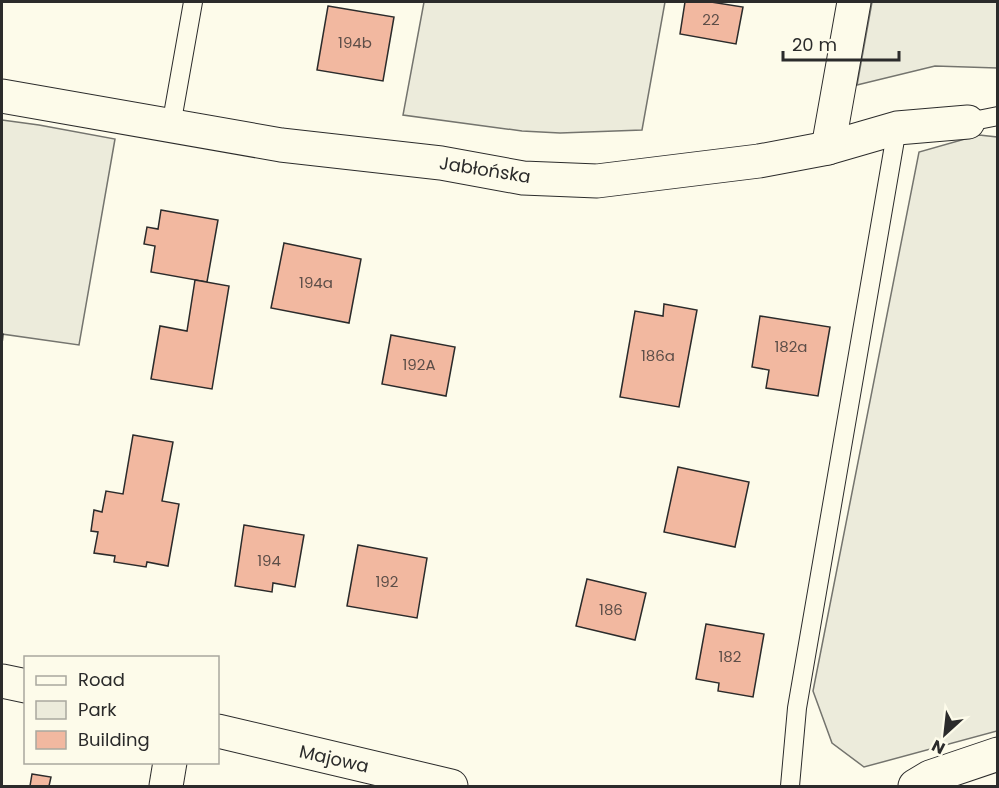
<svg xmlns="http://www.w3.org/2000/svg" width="999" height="788" font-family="Poppins,sans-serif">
<rect width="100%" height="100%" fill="#fdfbea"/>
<!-- green -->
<g fill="#ecebdb" stroke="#74746e" stroke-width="1.5">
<path d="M424 2H665L642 130 560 133 522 131 403 115Z"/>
<path d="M872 2H997V68L935 66 857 85Z"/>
<path d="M2 120 39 125 115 139 79 345 2 334Z"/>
<path d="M979 135 997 137V731L864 767 832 743 813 691 919 152Z"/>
</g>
<!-- building -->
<g fill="#f2b8a0" stroke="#2b2b2b" stroke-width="1.5">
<path d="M685 2H711L743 7 736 44 680 34Z"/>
<path d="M328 6 394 17 383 81 317 70Z"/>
<path d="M161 210 218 220 207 282 151 272 155 246 144 244 147 227 158 229Z"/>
<path d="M284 243 361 259 349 323 271 308Z"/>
<path d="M195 280 229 286 212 389 151 379 160 326 187 331Z"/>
<path d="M664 304 697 310 679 407 620 397 635 311 663 316Z"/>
<path d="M760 316 830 327 818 396 766 388 769 370 752 367Z"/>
<path d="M391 335 455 347 446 396 382 384Z"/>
<path d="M133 435 173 442 162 501 179 504 168 566 147 562 146 567 114 562 115 556 94 553 98 532 91 531 94 510 102 512 106 491 123 494Z"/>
<path d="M678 467 749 482 735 547 664 532Z"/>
<path d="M244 525 304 535 295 587 273 583 272 592 235 586Z"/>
<path d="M358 545 427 558 417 618 347 606Z"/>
<path d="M587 579 646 593 635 640 576 626Z"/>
<path d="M706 624 764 634 753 697 718 691 719 683 696 679Z"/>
<path d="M32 774 51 777 49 786H30Z"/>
</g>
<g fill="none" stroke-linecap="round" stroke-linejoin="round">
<!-- service casing -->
<g stroke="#2b2b2b" stroke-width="20">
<g id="service">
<path d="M968 122 998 116"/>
<path d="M171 126 193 2"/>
<path d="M790 786 797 708 897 128"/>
</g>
</g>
<!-- minor casing -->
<g stroke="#2b2b2b" stroke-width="35">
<g id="minor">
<path d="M2 96 281 145 441 163 523 178 597 181 759 161 828 148 897 128 968 122"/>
<path d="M828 148 854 2"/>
<path d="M166 786 170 762"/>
<path d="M915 786 930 777 998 754"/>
</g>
</g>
<!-- tertiary casing -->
<g stroke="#2b2b2b" stroke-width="35">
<g id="tertiary">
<path d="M2 681 26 686"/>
<path d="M218 731 451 786"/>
</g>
</g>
<!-- service -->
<use href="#service" stroke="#fdfbea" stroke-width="18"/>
<!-- minor -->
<use href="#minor" stroke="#fdfbea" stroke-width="33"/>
<!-- tertiary -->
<use href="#tertiary" stroke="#fdfbea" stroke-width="33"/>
<!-- fence -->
<path stroke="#2b2b2b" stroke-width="1.5" stroke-dasharray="8 3" stroke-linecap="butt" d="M2 334H3L2 345"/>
</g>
<g text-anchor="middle" stroke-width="4.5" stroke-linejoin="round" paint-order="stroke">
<!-- number labels -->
<g font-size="15" fill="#5d4e48">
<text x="711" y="25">22</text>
<text x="355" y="48">194b</text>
<text x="316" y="288">194a</text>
<text x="791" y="352">182a</text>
<text x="658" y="361">186a</text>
<text x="419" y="370">192A</text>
<text x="269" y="566">194</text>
<text x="387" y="587">192</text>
<text x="611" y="615">186</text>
<text x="730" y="662">182</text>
</g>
<!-- street labels -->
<g font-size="18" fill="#2b2b2b" stroke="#fdfbea">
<text transform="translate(485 170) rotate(9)" y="6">Jabłońska</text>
<text transform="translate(334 759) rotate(13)" y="6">Majowa</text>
</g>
</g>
<!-- border -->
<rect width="999" height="788" fill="none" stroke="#2b2b2b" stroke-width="6"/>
<!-- legend -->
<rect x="24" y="656" width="195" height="108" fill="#fdfbea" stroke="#a9a89e" stroke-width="1.5"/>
<rect x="36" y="676" width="30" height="9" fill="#fdfbea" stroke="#a9a89e" stroke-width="1.5"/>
<text x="78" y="686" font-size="18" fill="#2b2b2b">Road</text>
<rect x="36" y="701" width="30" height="18" fill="#ecebdb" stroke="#a9a89e" stroke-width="1.5"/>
<text x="78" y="716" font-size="18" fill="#2b2b2b">Park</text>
<rect x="36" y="731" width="30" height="18" fill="#f2b8a0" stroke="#a9a89e" stroke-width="1.5"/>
<text x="78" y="746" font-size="18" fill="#2b2b2b">Building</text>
<!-- north arrow -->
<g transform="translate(945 734) rotate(207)" stroke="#fdfbea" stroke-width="4.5" paint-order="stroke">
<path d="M0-4.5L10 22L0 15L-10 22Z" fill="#2b2b2b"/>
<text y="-9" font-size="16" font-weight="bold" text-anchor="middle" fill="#2b2b2b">N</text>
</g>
<!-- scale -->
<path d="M783 51v9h116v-9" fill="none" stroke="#2b2b2b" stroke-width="3"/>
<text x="792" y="51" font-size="18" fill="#2b2b2b" stroke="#fdfbea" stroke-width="4.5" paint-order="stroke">20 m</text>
</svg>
